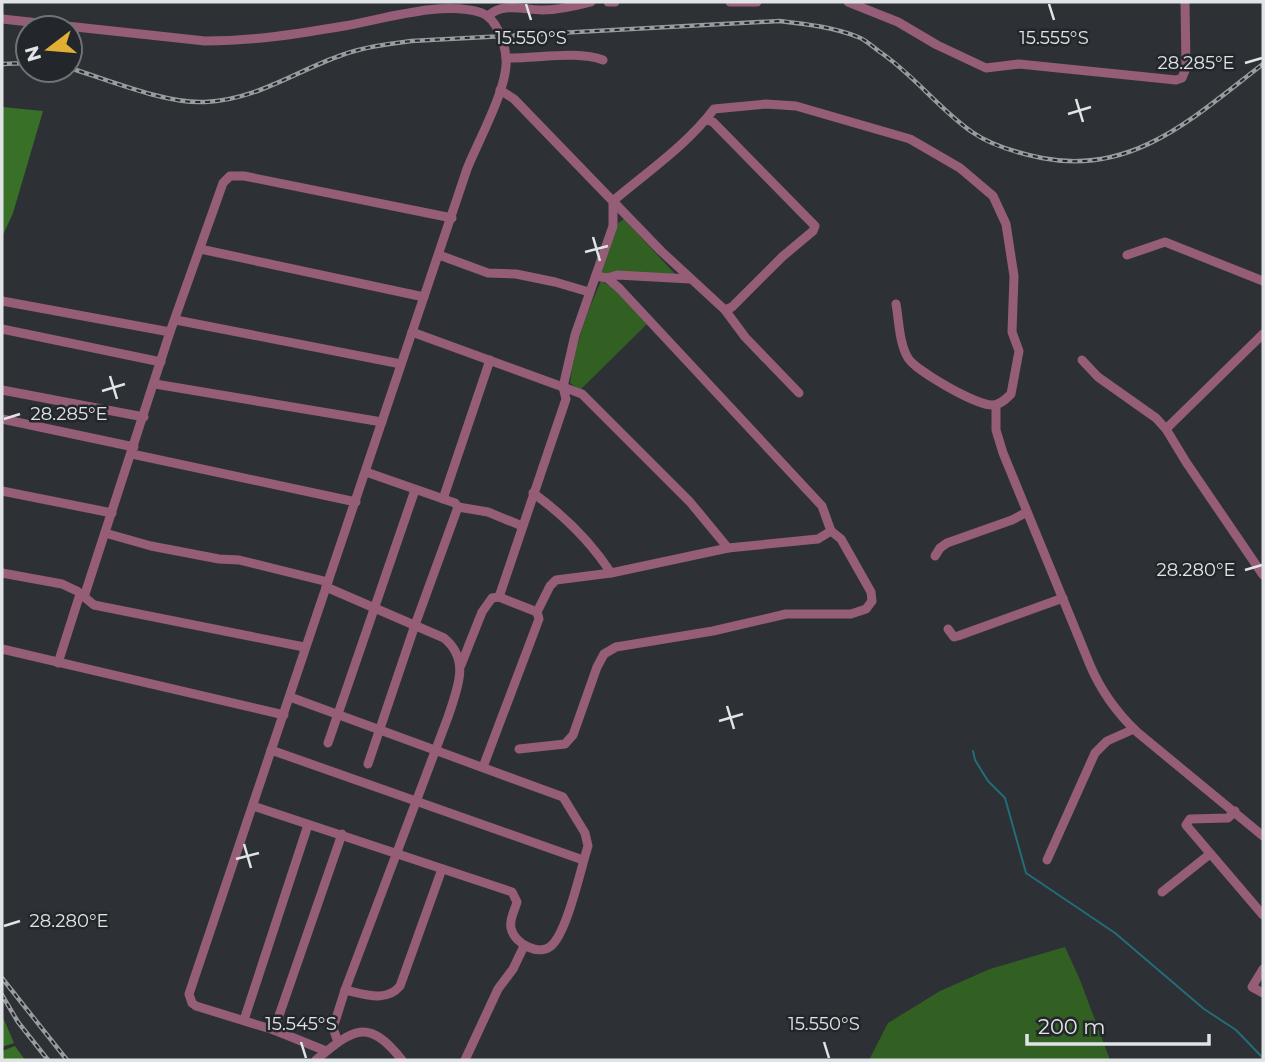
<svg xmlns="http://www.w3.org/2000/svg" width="1265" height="1062" font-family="Montserrat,sans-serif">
<rect width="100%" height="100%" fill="#2d3135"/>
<!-- green -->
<g fill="#325f22">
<path d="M624 219 677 276 601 274 618 223Z"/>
<path d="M601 281 615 289 647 324 580 390 570 383C574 347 586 314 601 281Z"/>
<path d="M1065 947 1080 980 1110 1060H869L888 1023 940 991 990 969Z"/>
</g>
<!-- forest -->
<g fill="#397027">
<path d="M2 107 43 111 13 213 2 237Z"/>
<path d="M2 1015 14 1043 2 1047Z"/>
<path d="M15 1046 25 1060H2V1051Z"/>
</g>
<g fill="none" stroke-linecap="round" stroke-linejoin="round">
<!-- stream -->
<path stroke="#236c78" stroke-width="2" d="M973 751 975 760 988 781 1005 798 1026 873 1115 933 1204 1009 1236 1030 1263 1058"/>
<!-- minor -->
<g stroke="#955d78" stroke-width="9">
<path d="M608 2H615"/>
<path d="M730 2H757"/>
<path d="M848 2 898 22 937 45 986 68 1019 64 1176 80 1182 78 1186 68 1185 2"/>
<path d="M488 16C502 2 524 10 542 10 558 10 576 6 591 2"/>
<path d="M2 19 205 41C252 41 298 34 344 26 384 19 443 0 482 13 496 18 505 43 506 58 509 86 478 141 467 169L189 994 192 1003 196 1006 274 1030 326 1051"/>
<path d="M506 58C534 59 578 50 603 60"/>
<path d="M500 90 514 99 661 251 725 310 732 307 782 257 813 231 815 226 713 122 707 120"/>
<path d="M200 249 424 297"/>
<path d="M439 255 488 273 516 274 555 282 589 292"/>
<path d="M1127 255 1165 242 1263 281"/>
<path d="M607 278 617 275 690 279"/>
<path d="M2 301 170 332"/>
<path d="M725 310 745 337 799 393"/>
<path d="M176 320 401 364"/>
<path d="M2 329 161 362"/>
<path d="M412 332 582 394 690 502 728 548"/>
<path d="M1082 360 1098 377 1156 418 1166 429 1186 462 1263 575"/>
<path d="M155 384 382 422"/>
<path d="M2 390 144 417"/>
<path d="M996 406V430L1003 453 1090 665C1101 691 1117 713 1137 732L1263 836"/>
<path d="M2 419 134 447"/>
<path d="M1166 429 1263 334"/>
<path d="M132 454 356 502"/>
<path d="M366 472 455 503 458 507 415 625 368 764"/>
<path d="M2 491 112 513"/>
<path d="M533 493C562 514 591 542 611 573"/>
<path d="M443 499 490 360"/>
<path d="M458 507 488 512 522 526"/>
<path d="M105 533 151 546 219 559 239 560 328 582"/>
<path d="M935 556 940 548 947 543 1012 520 1027 512"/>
<path d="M2 573 62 584 77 591 94 605 304 647"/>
<path d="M326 587 444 638C471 660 457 689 448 717L345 990 333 1028 338 1042"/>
<path d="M84 597 170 332 223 183 230 176H244L452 218"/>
<path d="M499 597 566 399 563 387 575 335 613 226V201C647 172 687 145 714 109L766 104 796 106 910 139 960 168 993 196 1006 224 1014 276 1012 332 1019 351 1011 394C1006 399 1000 405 993 405 977 406 916 371 908 358 899 343 899 320 896 304"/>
<path d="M537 612 550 586 556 580 611 573 728 548 818 539 831 531 822 506 619 288 607 278 596 276"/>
<path d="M948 629 954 637 958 636 1063 598"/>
<path d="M2 649 284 715"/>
<path d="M58 663 80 594"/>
<path d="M461 665 482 612 492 598 499 597 537 612 539 619 483 767"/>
<path d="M328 743 415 490"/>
<path d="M519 749 565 744 573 735 597 667 604 654 616 647 713 631 786 614H851L866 609 872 601 871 592 841 539 831 531"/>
<path d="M271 750 583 860"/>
<path d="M253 806 512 892 517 902C515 910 509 919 511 928 514 944 541 958 553 944 568 928 581 868 588 846L585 833 563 797 290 697"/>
<path d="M1235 811 1228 818 1190 819 1186 825 1263 915"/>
<path d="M1047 860 1095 753 1107 741 1134 729"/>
<path d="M1162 892 1210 854"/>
<path d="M1263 969 1252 987 1263 993"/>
<path d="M345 990C364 994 386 1003 400 986L442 869"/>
<path d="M244 1020 308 825"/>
<path d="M274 1030 342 834"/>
<path d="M316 1060C353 1029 368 1017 402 1060"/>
<path d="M465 1060 498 989 513 969 524 946"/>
</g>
<!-- rail casing -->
<g stroke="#999c9f" stroke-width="4.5">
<g id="rail">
<path d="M2 64 28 63"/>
<path d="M70 68C108 80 166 104 205 102 256 100 296 71 342 55 364 47 388 44 411 41L780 21C806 24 833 27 858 37 866 40 873 47 880 52 914 75 939 109 972 132 992 146 1018 153 1042 158 1134 176 1195 116 1263 64"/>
<path d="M2 978 67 1060"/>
<path d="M2 995 18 1022 48 1060"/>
</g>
</g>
<!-- rail -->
<use href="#rail" stroke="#23272b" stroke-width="2" stroke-dasharray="5" stroke-linecap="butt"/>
</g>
<!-- ticks -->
<path fill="none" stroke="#e1e4e6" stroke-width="2.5" d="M526 4 531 20M1049 4 1054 20M1245 63 1262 58M1076 99 1083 122M1068 114 1091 107M593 237 600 261M585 252 608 246M110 376 117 399M102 391 125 384M4 419 20 414M1245 570 1262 565M727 706 734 729M719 721 743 714M244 844 251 868M236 859 259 853M4 926 20 921M301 1042 306 1058M824 1042 829 1058"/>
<g font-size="18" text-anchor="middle" fill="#e1e4e6" stroke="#23272b" stroke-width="5" stroke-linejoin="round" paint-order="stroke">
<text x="531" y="44">15.550°S</text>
<text x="1054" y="44">15.555°S</text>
<text x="1196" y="69">28.285°E</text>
<text x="69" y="420">28.285°E</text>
<text x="1196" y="576">28.280°E</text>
<text x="69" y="927">28.280°E</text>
<text x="301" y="1030">15.545°S</text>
<text x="824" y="1030">15.550°S</text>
</g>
<!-- border -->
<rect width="1265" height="1062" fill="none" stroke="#e1e4e6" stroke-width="7"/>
<!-- north arrow -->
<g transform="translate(49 49) rotate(254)"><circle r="33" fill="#23272b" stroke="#6f7376" stroke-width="2"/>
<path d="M0-5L12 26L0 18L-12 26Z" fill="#e1af34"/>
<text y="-10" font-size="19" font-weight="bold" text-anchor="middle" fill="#e1e4e6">N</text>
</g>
<!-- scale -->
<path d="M1027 1034v10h182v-10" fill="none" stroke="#e1e4e6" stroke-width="3.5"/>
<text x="1038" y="1034" font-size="21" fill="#e1e4e6" stroke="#23272b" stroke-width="5" paint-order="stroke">200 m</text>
</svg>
